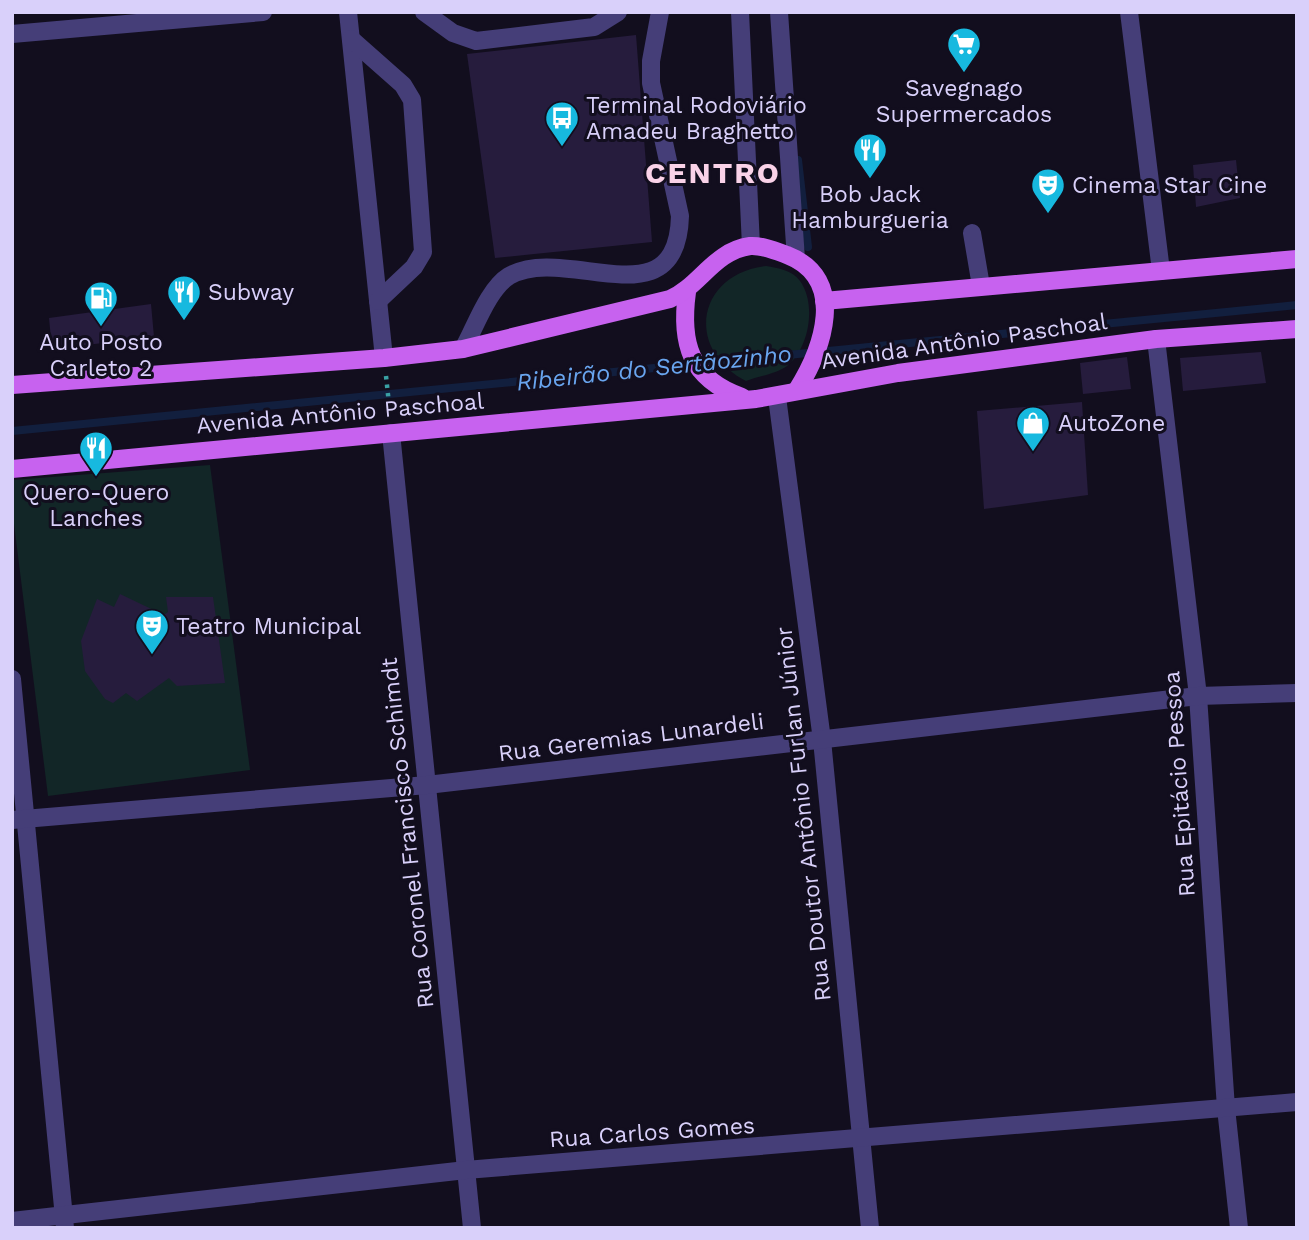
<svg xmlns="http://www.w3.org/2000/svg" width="1309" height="1240" font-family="'Work Sans',sans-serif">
<rect width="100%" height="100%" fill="#120e1e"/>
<!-- green -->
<g fill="#122627">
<path d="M766 266C778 268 792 270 800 281 817 304 809 349 787 366 776 374 759 376 746 381 684 349 697 274 766 266Z"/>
<path d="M210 465 250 770 48 796 12 508V480Z"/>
</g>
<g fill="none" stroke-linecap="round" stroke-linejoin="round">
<!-- stream -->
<g stroke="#121f3e" stroke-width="8">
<path d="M798 160 808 247"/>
<path d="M12 431 1297 305"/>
</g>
</g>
<!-- building -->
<g fill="#261c3d">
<path d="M636 35 652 242 495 258 467 54Z"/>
<path d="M1236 160 1240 198 1196 207 1193 165Z"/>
<path d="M151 304 154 337 52 349 49 318Z"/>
<path d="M1261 352 1266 383 1183 391 1180 358Z"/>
<path d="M1127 357 1131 389 1083 394 1080 363Z"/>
<path d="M1082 402 1088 495 984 509 977 411Z"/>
<path d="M120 594 164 615 168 612 166 597H213L225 683 177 686 169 678 137 701 126 693 113 703 105 699 85 671 81 641 97 599 114 607Z"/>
</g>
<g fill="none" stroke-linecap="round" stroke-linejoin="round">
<!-- path -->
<path stroke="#3aa1a5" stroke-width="4.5" stroke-dasharray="3.5 5" stroke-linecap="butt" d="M386 376 390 413"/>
<!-- minor -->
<g stroke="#453e78" stroke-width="18">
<path d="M348 12 384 358"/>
<path d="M424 12 453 33 476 41 594 27 618 12"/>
<path d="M740 12 751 246"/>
<path d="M779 12 796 259"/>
<path d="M1129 12 1161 271"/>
<path d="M12 34 263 12"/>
<path d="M351 39 403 85 412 100 423 252 414 267 378 301"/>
<path d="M972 233 981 286"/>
<path d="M1156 339 1198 696 1226 1108 1239 1228"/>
<path d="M463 349C475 328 488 289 509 276 566 243 677 324 680 216L651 83V61L660 12"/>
<path d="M777 397 822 740 870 1228"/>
<path d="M391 433 472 1228"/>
<path d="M12 679 65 1228"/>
<path d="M12 820 427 785 1198 696 1297 693"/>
<path d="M12 1221 466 1170 1297 1102"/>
</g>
<!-- major -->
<g stroke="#c762ef" stroke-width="18">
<path d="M687 292C680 343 690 379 742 397"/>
<path d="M824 301 1297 259"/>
<path d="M12 385 384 358 463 349 670 299C700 286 714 251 750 246 761 245 776 251 787 255 849 279 822 350 797 390"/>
<path d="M12 469 756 399 898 373 1156 339 1297 329"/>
</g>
</g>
<!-- icons -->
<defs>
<g id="supermarket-pin" transform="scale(1.75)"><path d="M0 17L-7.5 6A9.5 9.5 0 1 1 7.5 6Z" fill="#17b9df" stroke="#120e1e"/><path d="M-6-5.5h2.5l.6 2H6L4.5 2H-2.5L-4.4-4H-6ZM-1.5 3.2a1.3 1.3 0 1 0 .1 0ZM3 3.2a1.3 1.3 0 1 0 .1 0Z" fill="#fff"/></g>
<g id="bus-pin" transform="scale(1.75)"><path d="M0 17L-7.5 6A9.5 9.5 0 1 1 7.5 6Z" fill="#17b9df" stroke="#120e1e"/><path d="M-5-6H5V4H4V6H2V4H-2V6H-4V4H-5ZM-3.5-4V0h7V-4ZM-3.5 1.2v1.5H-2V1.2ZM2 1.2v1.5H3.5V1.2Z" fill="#fff"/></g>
<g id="restaurant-pin" transform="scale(1.75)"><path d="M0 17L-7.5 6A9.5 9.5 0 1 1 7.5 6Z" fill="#17b9df" stroke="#120e1e"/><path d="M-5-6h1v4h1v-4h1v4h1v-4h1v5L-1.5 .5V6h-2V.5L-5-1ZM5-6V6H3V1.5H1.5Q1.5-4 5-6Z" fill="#fff"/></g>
<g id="theatre-pin" transform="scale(1.75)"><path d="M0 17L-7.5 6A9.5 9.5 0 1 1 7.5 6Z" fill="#17b9df" stroke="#120e1e"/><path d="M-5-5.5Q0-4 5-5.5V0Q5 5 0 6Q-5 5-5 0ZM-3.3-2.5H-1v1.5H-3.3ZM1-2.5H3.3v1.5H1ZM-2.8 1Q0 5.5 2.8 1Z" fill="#fff"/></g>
<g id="fuel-pin" transform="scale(1.75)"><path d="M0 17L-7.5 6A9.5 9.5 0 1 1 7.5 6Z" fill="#17b9df" stroke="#120e1e"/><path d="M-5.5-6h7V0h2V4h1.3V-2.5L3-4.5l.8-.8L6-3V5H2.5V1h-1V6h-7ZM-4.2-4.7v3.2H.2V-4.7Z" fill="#fff"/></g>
<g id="shop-pin" transform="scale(1.75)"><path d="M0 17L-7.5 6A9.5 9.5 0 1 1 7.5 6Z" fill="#17b9df" stroke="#120e1e"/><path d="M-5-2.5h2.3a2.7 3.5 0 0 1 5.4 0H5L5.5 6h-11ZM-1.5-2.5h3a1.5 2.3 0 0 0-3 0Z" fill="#fff"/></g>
</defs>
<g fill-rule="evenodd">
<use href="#supermarket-pin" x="964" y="44"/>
<use href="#bus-pin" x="562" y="118"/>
<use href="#restaurant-pin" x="870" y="150"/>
<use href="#theatre-pin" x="1048" y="185"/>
<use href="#restaurant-pin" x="184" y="292"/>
<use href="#fuel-pin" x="101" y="298"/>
<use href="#shop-pin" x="1033" y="423"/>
<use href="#restaurant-pin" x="96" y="448"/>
<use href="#theatre-pin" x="152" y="626"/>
</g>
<g text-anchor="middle" stroke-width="6" stroke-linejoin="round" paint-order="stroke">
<!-- poi labels -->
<g font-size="23" fill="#d9d0fa" stroke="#120e1e" text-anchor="start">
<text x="964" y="96" text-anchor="middle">Savegnago<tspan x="964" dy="26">Supermercados</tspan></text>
<text x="586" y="113">Terminal Rodoviário<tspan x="586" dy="26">Amadeu Braghetto</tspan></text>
<text x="1072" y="193">Cinema Star Cine</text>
<text x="870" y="202" text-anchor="middle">Bob Jack<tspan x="870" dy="26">Hamburgueria</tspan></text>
<text x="208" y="300">Subway</text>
<text x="101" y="350" text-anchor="middle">Auto Posto<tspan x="101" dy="26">Carleto 2</tspan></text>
<text x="1058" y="431">AutoZone</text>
<text x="96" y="500" text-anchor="middle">Quero-Quero<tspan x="96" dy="26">Lanches</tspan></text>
<text x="176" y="634">Teatro Municipal</text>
</g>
<!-- street labels -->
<g font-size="23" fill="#d9d0fa" stroke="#120e1e">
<text transform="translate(964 341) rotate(-8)" y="8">Avenida Antônio Paschoal</text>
<text transform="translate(340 413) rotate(-5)" y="8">Avenida Antônio Paschoal</text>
<text transform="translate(631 737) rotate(-7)" y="8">Rua Geremias Lunardeli</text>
<text transform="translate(1179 784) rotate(-94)" y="8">Rua Epitácio Pessoa</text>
<text transform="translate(803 814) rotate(-96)" y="8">Rua Doutor Antônio Furlan Júnior</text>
<text transform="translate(407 833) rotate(-96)" y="8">Rua Coronel Francisco Schimdt</text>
<text transform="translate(652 1132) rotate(-4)" y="8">Rua Carlos Gomes</text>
</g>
<!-- water labels -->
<g font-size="24" font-style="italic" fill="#69a5ef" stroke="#120e1e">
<text transform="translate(654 368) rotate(-6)" y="8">Ribeirão do Sertãozinho</text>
</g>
<!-- district labels -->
<g font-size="30" font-weight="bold" letter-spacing="2" fill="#fad2e8" stroke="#120e1e">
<text x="713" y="183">CENTRO</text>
</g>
</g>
<!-- border -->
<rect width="1309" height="1240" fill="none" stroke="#d9d0fa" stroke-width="28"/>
</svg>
